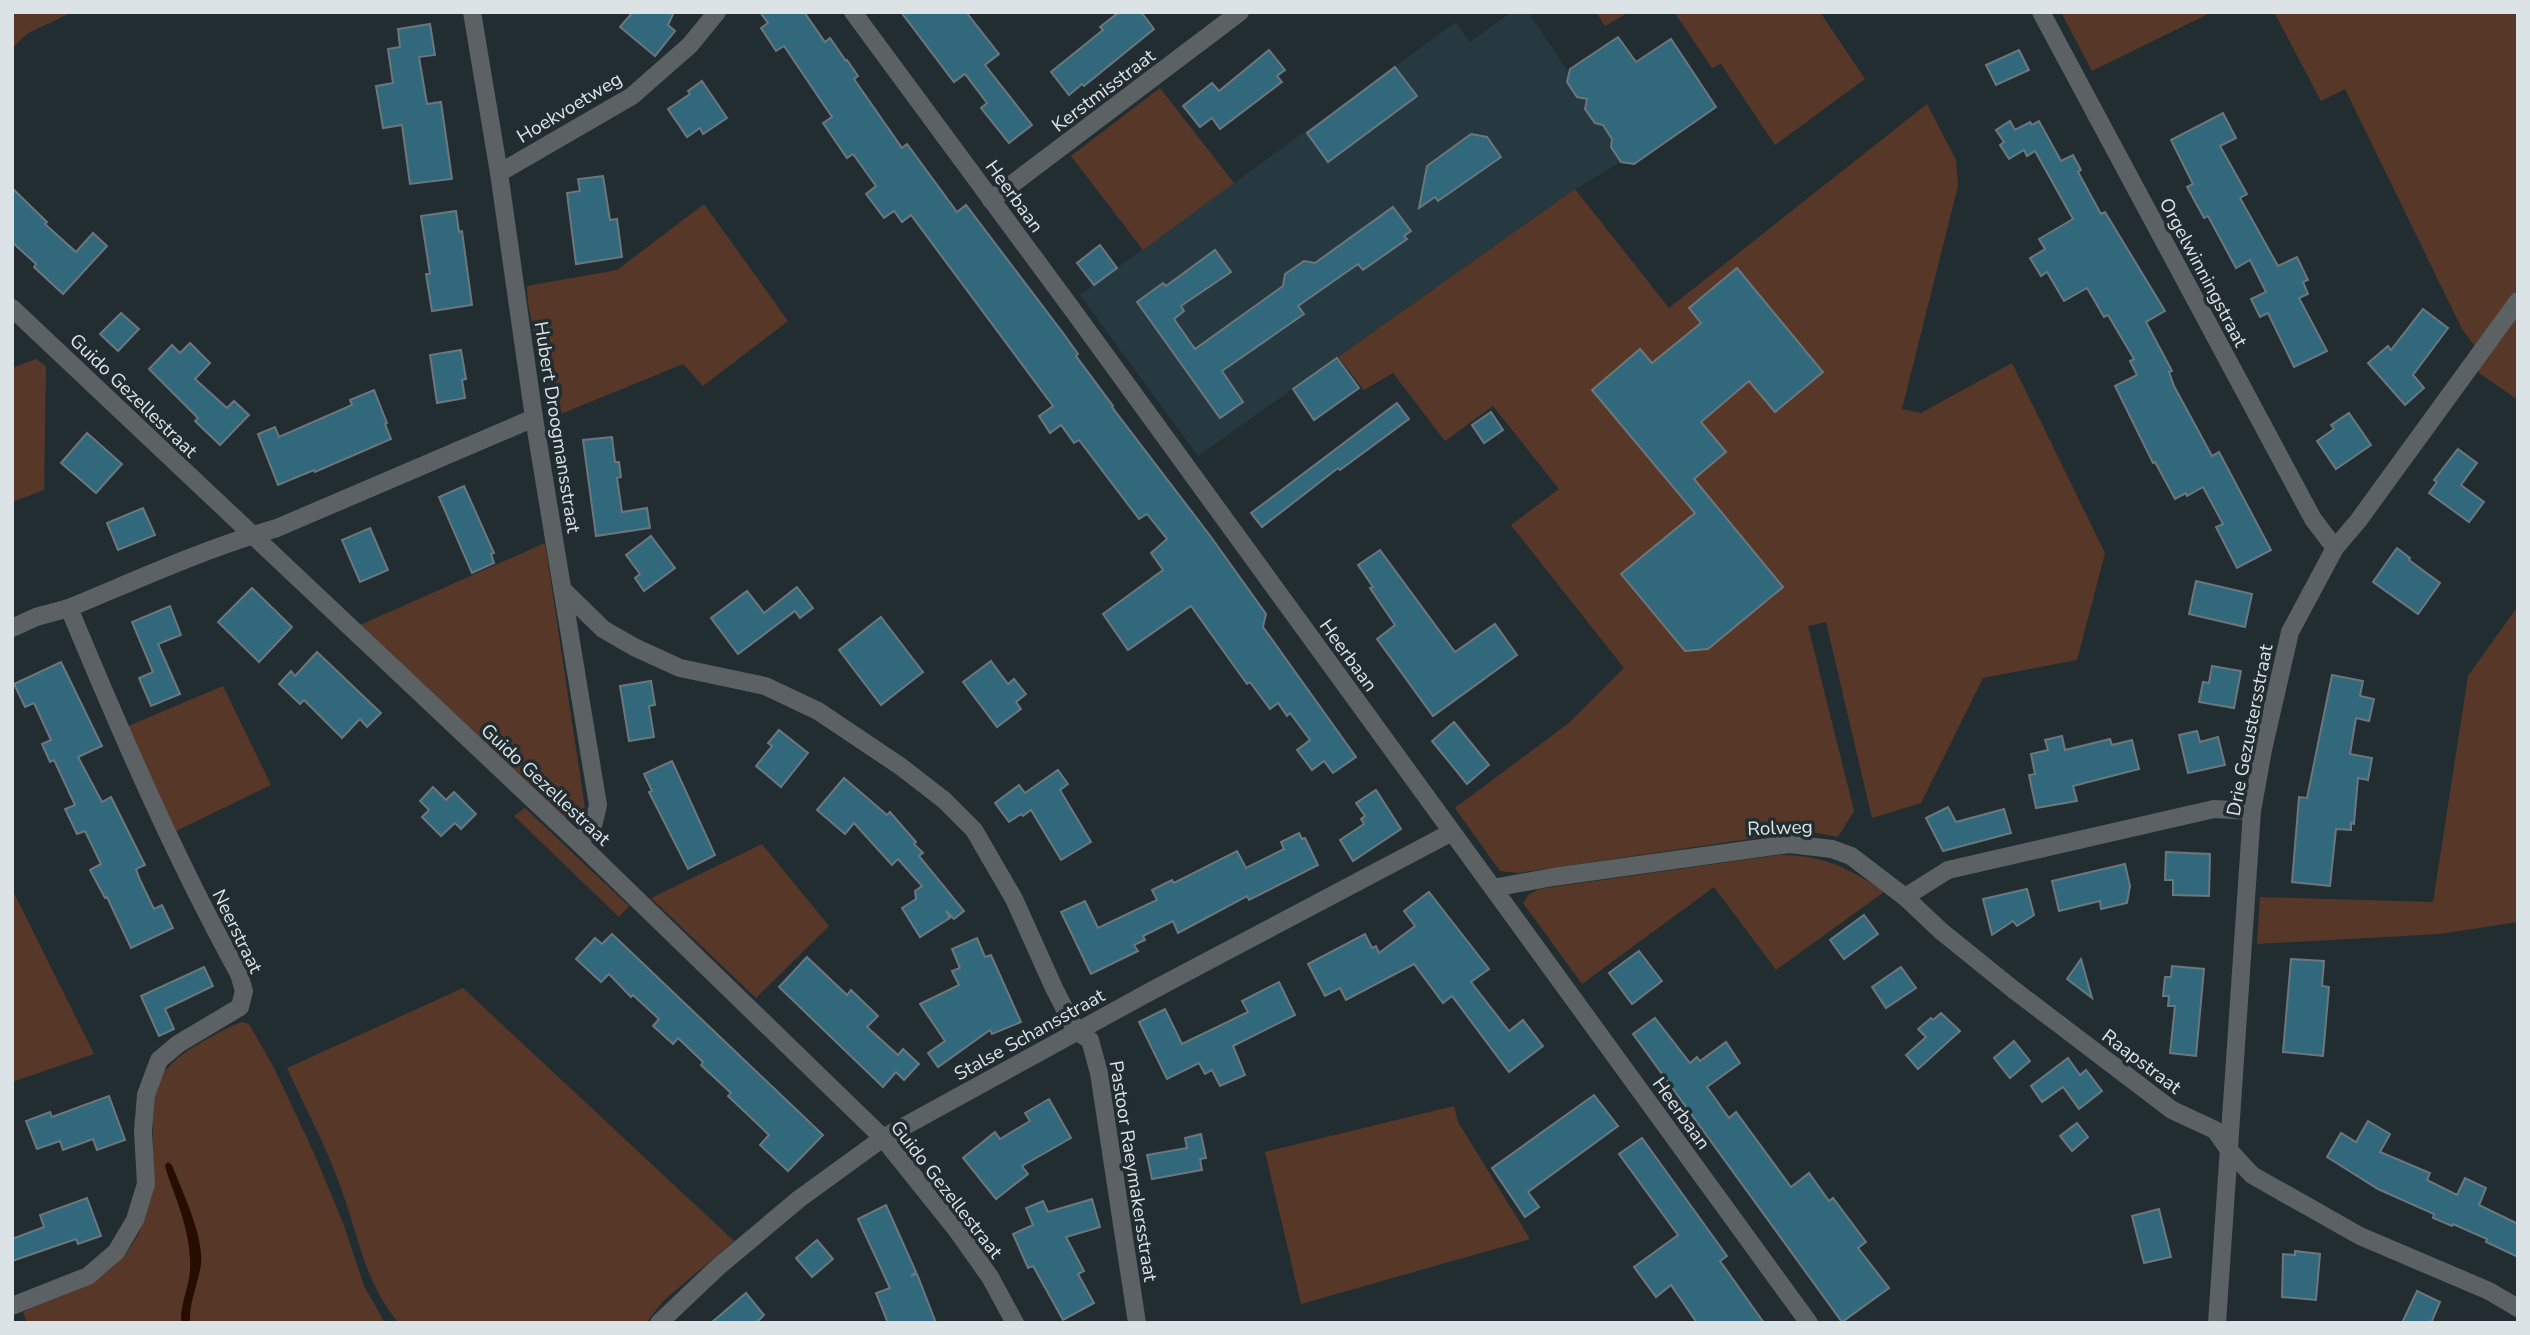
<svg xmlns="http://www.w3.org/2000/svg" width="2530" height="1335" font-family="'Nunito Sans',sans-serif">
<rect width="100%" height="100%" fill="#222d32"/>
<!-- built -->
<path fill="#263840" d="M1512 12H1528L1586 98 1585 109 1595 123 1603 125 1612 139 1611 147 1621 162 1575 189 1198 456 1080 295 1456 22 1470 42Z"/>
<!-- green -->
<g fill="#573828">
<path d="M12 12H73L28 33 12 48Z"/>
<path d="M1596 12H1629L1605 26Z"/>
<path d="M1674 12H1820L1865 79 1775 145 1721 64 1712 68Z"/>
<path d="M2061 12H2212L2092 71Z"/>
<path d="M2274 12H2518V400L2479 373 2477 349 2462 329 2345 89 2321 101Z"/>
<path d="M1160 88 1234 183 1143 250 1071 156Z"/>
<path d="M1927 104 1956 160 1958 186 1902 409 1921 413 2012 363 2105 553 2077 660 1983 678 1921 803 1872 818 1826 622 1808 626 1854 811 1838 837 1817 833H1790L1518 873 1500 871 1455 808 1569 723 1624 668 1511 525 1559 489 1493 406 1445 441 1393 373 1364 390 1338 357 1575 189 1669 308Z"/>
<path d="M704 204 788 321 703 386 683 364 551 418 528 303 527 286 617 270Z"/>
<path d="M36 359 46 366 44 490 12 502V368Z"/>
<path d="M545 543 585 808C578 818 574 819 562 818L360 625Z"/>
<path d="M2518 606V922L2439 934 2257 944 2260 897 2433 902 2468 676Z"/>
<path d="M223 686 271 785 176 831 126 727Z"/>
<path d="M525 808 629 906 619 917 514 816Z"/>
<path d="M762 844 829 926 756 998 651 898Z"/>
<path d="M1779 855C1819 854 1851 868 1884 892L1776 970 1714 887 1582 984 1523 903 1528 895 1539 889Z"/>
<path d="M12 889 94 1054 12 1082Z"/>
<path d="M463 988 734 1241 664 1300 646 1323H399C364 1284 357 1228 338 1180 324 1142 304 1105 287 1068Z"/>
<path d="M243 1022 249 1024 274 1068 313 1151 343 1223 364 1286 385 1323H27L23 1312C54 1298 89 1289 114 1266 155 1227 153 1184 153 1132 153 1113 153 1091 163 1074 174 1058 192 1047 209 1038 220 1032 231 1025 243 1022Z"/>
<path d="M1454 1106 1458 1122 1530 1239 1301 1304 1265 1152Z"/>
</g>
<!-- water -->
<path fill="#270d00" d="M168 1162 172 1165C182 1191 204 1236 201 1264 198 1285 189 1302 190 1323H181C180 1304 189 1288 190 1270 192 1235 177 1202 166 1170L165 1165Z"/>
<!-- building -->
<g fill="#32687b" stroke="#6b777d" stroke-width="2">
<path d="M633 12H674L668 25 675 31 655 56 620 27Z"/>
<path d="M760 12H804L825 42 830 38 846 61 847 60 858 76 854 79 902 148 907 144 957 212 966 205 1063 333 1078 354 1076 356 1113 406 1112 407 1211 537 1266 614 1263 627 1356 757 1333 773 1324 761 1312 770 1297 750 1310 740 1290 713 1287 716 1278 703 1270 709 1250 682 1247 684 1191 606 1128 650 1103 614 1163 570 1151 553 1167 539 1147 514 1139 519 1079 440 1074 443 1061 425 1050 433 1039 416 1053 406 911 215 902 222 894 211 884 218 866 194 876 186 853 154 847 158 823 123 832 117 784 46 776 51 761 28 768 23Z"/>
<path d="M901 12H966L999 54 985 65 1032 125 1009 143 981 108 987 103 965 74 954 82Z"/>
<path d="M1119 12H1141L1154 29 1084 86 1082 84 1069 95 1051 72 1103 30 1100 27Z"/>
<path d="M430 24 435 55 419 57 427 104 441 102 452 179 410 184 402 125 383 128 376 86 393 83 388 49 400 47 398 29Z"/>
<path d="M1618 37 1636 62 1671 39 1716 107 1634 164 1621 162 1611 147 1612 139 1603 125 1595 123 1585 109 1587 99 1577 97 1567 82 1570 69Z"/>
<path d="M1269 50 1285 70 1277 76 1282 82 1220 129 1212 118 1200 127 1183 106 1212 83 1219 91Z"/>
<path d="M2019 50 2029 70 1996 85 1986 65Z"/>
<path d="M1395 67 1417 96 1328 162 1307 133Z"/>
<path d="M702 81 727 118 703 134 700 128 687 137 668 109 690 94 688 91Z"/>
<path d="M2223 113 2236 138 2220 146 2247 194 2240 198 2278 266 2297 257 2308 280 2303 282 2308 294 2299 298 2327 351 2294 367 2268 313 2260 317 2251 299 2266 292 2250 260 2236 268 2208 216 2204 218 2187 187 2193 184 2171 140Z"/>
<path d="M2010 121 2015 130 2030 122 2032 125 2039 121 2061 161 2073 155 2081 170 2078 172 2101 214 2105 212 2165 311 2146 322 2172 371 2169 372 2174 386 2212 456 2219 452 2271 550 2237 568 2216 527 2223 524 2203 487 2187 496 2186 493 2175 499 2155 462 2153 463 2115 386 2137 375 2130 361 2134 359 2108 315 2104 317 2087 288 2064 301 2047 272 2041 276 2030 258 2045 249 2039 239 2073 219 2035 151 2027 156 2024 150 2009 159 2000 145 2004 142 1996 130Z"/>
<path d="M1471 134 1487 137 1501 157 1438 201 1435 197 1419 208 1427 166Z"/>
<path d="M603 176 610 220 617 219 622 257 576 264 567 193 580 191 578 179Z"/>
<path d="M12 188 47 222 45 224 76 252 93 233 107 246 63 294 34 267 36 264 12 242Z"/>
<path d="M1393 207 1411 231 1404 236 1407 239 1363 270 1358 264 1298 306 1304 314 1222 371 1243 402 1220 418 1137 302 1163 283 1166 286 1215 250 1231 272 1181 306 1184 311 1174 319 1195 349 1283 286 1285 274 1304 261 1315 263Z"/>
<path d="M456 211 459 232 462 231 472 305 432 311 426 274H430L421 216Z"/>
<path d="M1100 245 1117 268 1094 285 1077 263Z"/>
<path d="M1737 268 1823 372 1775 412 1749 381 1701 422 1726 452 1694 479 1783 587 1708 649 1685 651 1621 574 1695 513 1592 390 1640 349 1652 363 1701 323 1689 308Z"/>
<path d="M2423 309 2448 328 2413 375 2424 388 2405 405 2368 363 2388 346 2391 350Z"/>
<path d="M121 313 139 329 118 351 100 334Z"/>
<path d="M190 343 210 363 195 379 227 408 234 401 249 415 220 445 195 421 198 418 149 369 172 345 180 353Z"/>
<path d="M461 350 466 379 462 380 465 398 437 403 430 355Z"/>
<path d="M1337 358 1359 388 1314 420 1293 389Z"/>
<path d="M374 390 387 423 385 424 391 439 315 472 314 470 278 485 258 434 275 427 279 437 352 405 350 400Z"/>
<path d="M1397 403 1409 419 1340 470 1338 468 1262 527 1251 513Z"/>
<path d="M1491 412 1503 430 1484 443 1472 425Z"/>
<path d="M2349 413 2371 445 2336 469 2317 441 2334 429 2331 425Z"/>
<path d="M87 433 122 464 96 493 61 463Z"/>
<path d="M612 437 615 462H619L621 477 617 478 622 512 647 508 650 528 596 536 583 440Z"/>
<path d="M2458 449 2477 463 2461 485 2484 502 2469 522 2429 493 2437 482 2434 480Z"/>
<path d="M464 486 494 553 491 554 494 563 472 573 439 497Z"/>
<path d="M143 508 155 535 118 550 107 523Z"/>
<path d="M370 528 388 570 360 582 342 540Z"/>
<path d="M651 536 675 568 644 591 635 578 640 574 626 555Z"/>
<path d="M2397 548 2410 558 2409 560 2440 583 2418 614 2373 582Z"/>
<path d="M1380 550 1455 652 1495 624 1517 655 1433 716 1377 639 1395 625 1370 588 1373 587 1358 565Z"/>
<path d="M2196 581 2252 594 2245 627 2189 614Z"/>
<path d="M797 587 813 608 800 618 795 611 738 654 711 618 747 591 764 613Z"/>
<path d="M252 588 292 627 259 662 218 622Z"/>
<path d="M170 606 181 635 158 644 180 694 151 706 139 678 153 672 132 622Z"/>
<path d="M881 617 923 672 881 705 839 650Z"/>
<path d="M317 652 381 713 367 727 360 719 342 738 304 700 300 704 279 684 291 671 295 676Z"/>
<path d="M991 661 1008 684 1014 679 1026 694 1016 702 1021 709 997 727 963 682Z"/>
<path d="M61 662 102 746 78 757 102 802 111 797 145 865 136 869 140 880 154 909 162 905 173 928 131 948 107 897 105 898 90 870 101 864 85 831 77 834 65 809 75 805 54 760 50 762 42 744 51 740 34 703 25 707 14 684Z"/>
<path d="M2212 666 2241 671 2234 708 2199 702 2203 682 2209 683Z"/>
<path d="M2332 675 2363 681 2360 696 2374 699 2369 721 2356 718 2350 754 2372 758 2368 780 2358 778 2354 824 2351 823V830L2336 829 2330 886 2292 882 2299 797 2307 798Z"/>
<path d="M651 681 655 705 649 706 654 737 629 741 620 686Z"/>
<path d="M1454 722 1489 765 1467 784 1432 741Z"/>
<path d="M779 730 808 753 781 787 756 766 772 746 768 743Z"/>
<path d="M2197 731 2200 742 2218 737 2225 765 2188 773 2179 735Z"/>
<path d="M2062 736 2065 750 2110 739 2112 745 2132 740 2139 769 2073 786 2077 801 2036 808 2029 775 2035 774 2031 754 2048 750 2045 740Z"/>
<path d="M672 761 715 855 688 869 649 792 652 791 644 774Z"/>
<path d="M1058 770 1068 784 1060 790 1091 842 1061 860 1031 810 1023 816 1021 814 1009 822 995 803 1019 785 1025 793Z"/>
<path d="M844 778 887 815 890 812 916 842 914 844 923 853 919 856 964 911 954 919 946 911 950 918 920 937 902 908 916 899 915 891 922 886 898 859 892 865 854 823 845 834 817 810Z"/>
<path d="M433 787 446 800 454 792 476 814 461 829 455 823 441 836 422 817 429 810 420 801Z"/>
<path d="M1376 790 1401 829 1353 861 1340 840 1364 824 1361 819 1365 816 1356 803Z"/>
<path d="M1948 807 1956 822 2004 809 2011 833 1943 851 1926 818Z"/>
<path d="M1299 833 1302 839 1305 838 1318 865 1249 900 1247 896 1178 933 1173 921 1143 936 1145 940 1134 945 1138 951 1091 974 1061 912 1085 901 1098 928 1157 900 1152 890 1172 880 1174 883 1237 851 1246 868 1284 849 1281 842Z"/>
<path d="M2166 852 2210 854 2209 896 2173 895V880H2165Z"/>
<path d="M2125 864 2130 886 2127 903 2101 909 2100 901 2059 911 2052 881Z"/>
<path d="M2027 889 2034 915 2017 926 2013 921 1992 935 1983 899Z"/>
<path d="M1429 892 1489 969 1471 982 1509 1031 1523 1020 1543 1046 1509 1072 1452 996 1443 1003 1414 964 1346 1000 1340 988 1325 996 1308 964 1365 934 1372 948 1376 946 1379 953 1415 926 1404 911Z"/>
<path d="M1864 915 1878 934 1844 959 1830 940Z"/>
<path d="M612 934 823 1135 788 1171 760 1145 769 1135 728 1096 731 1093 701 1065 703 1062 678 1038 673 1044 653 1026 659 1019 633 995 631 997 609 974 601 982 576 959 595 938 602 944Z"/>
<path d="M977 938 985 957 991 955 1021 1022 992 1034 990 1030 938 1067 928 1053 945 1041 920 1004 959 985 952 971 960 968 952 949Z"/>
<path d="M1639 951 1662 981 1632 1004 1609 973Z"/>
<path d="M807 957 847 995 851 990 878 1016 867 1027 898 1055 903 1049 919 1064 904 1080 896 1072 883 1087 779 987Z"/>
<path d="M2081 959 2092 998 2067 979Z"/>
<path d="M2291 959 2324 961 2322 986 2329 987 2323 1056 2283 1052Z"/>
<path d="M2172 966 2204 969 2196 1056 2170 1053 2175 1006H2168L2169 996H2163L2165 977H2171Z"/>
<path d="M204 967 213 986 165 1009 174 1029 159 1036 141 996Z"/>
<path d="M1901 967 1916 988 1886 1008 1872 987Z"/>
<path d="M1279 982 1295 1015 1233 1046 1245 1075 1220 1086 1212 1070 1205 1074 1199 1063 1167 1079 1139 1022 1165 1009 1182 1044 1248 1012 1242 1001Z"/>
<path d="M1941 1013 1960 1031 1918 1069 1906 1055 1926 1037 1918 1029 1931 1018 1933 1020Z"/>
<path d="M1655 1018 1690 1063 1697 1057 1700 1061 1726 1042 1740 1063 1707 1087 1729 1118 1736 1112 1791 1187 1809 1173 1829 1201 1833 1198 1866 1242 1858 1248 1889 1288 1842 1322 1633 1034Z"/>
<path d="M2014 1041 2030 1061 2010 1078 1994 1058Z"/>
<path d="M2068 1058 2080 1075 2086 1070 2102 1091 2079 1109 2063 1087 2042 1102 2031 1086Z"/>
<path d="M1594 1095 1618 1126 1528 1192 1539 1207 1525 1217 1492 1168Z"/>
<path d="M109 1096 125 1140 97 1150 93 1139 63 1150 60 1141 37 1149 26 1121 50 1112 52 1117Z"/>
<path d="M1049 1099 1071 1138 1022 1166 1028 1174 996 1199 963 1158 995 1132 1000 1139 1030 1121 1025 1113Z"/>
<path d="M2368 1121 2390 1134 2380 1152 2430 1173 2427 1180 2457 1195 2465 1178 2486 1188 2479 1205 2518 1224V1257L2486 1242 2487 1239 2453 1224 2452 1226 2433 1218 2434 1214 2378 1189 2327 1157 2341 1133 2356 1142Z"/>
<path d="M2077 1123 2088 1137 2072 1151 2060 1136Z"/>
<path d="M1201 1134 1206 1158 1200 1159 1202 1170 1152 1179 1147 1155 1187 1148 1185 1138Z"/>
<path d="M1642 1138 1727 1256 1720 1261 1764 1323H1697L1671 1285 1656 1297 1634 1267 1678 1235 1619 1154Z"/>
<path d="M87 1198 101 1236 78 1244 76 1239 12 1261V1239L44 1227 40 1215Z"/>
<path d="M1092 1199 1100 1227 1066 1237 1084 1271 1078 1274 1094 1303 1063 1320 1033 1266 1028 1268 1013 1234 1033 1225 1026 1208 1043 1201 1048 1212Z"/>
<path d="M886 1205 916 1272 911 1276 917 1274 936 1323H888L876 1293 890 1288 858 1219Z"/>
<path d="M2159 1209 2171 1257 2144 1263 2132 1216Z"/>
<path d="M817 1240 833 1259 812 1277 796 1258Z"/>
<path d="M2295 1251 2320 1254 2316 1300 2282 1297 2283 1254 2295 1255Z"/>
<path d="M2417 1291 2440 1302 2431 1323H2402Z"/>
<path d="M746 1293 764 1315 756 1323H711Z"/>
</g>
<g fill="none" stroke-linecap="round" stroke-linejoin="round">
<!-- minor -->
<g stroke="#5c6164" stroke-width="18">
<path d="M472 12 499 173 534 418 598 805 593 826 579 843"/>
<path d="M853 12 1072 309 1809 1323"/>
<path d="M2041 12 2313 519 2335 548"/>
<path d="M499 173 632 96 690 45 717 12"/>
<path d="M991 200 1240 12"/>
<path d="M12 308 579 843 883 1138 956 1229 990 1277 1015 1323"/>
<path d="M562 589 603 629 634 647 680 668 765 686 818 711 900 766 944 800 974 830 1014 899 1054 988 1076 1031 1090 1040 1099 1073 1137 1323"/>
<path d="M12 628 36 617 69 608"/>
<path d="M1493 888 1553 877 1789 844 1832 849 1851 856 1905 897 1948 870 2214 809 2252 811"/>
<path d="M1905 897 1941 931 2014 990 2172 1110 2215 1130 2229 1150 2252 1175 2360 1236 2489 1291 2518 1308"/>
<path d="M12 1306 88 1276 116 1252 135 1220 146 1184 143 1131 146 1095 159 1060 178 1044 240 1007 244 991 239 974C174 856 121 733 69 608 137 580 206 548 277 528L534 418"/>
<path d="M659 1323 718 1267 799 1199 883 1138 1153 990 1452 832"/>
<path d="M2217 1323 2252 811 2263 750 2290 632 2335 548 2358 521 2518 301"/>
</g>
</g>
<g text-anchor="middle" stroke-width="7" stroke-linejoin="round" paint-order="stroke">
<!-- street labels -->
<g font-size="19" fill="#dce3e6" stroke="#222d32">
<text transform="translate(1103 90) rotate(-37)" y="7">Kerstmisstraat</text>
<text transform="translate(569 107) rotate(-31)" y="7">Hoekvoetweg</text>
<text transform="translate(1015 196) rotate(54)" y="7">Heerbaan</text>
<text transform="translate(2204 272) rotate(62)" y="7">Orgelwinningstraat</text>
<text transform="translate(134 395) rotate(44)" y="7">Guido Gezellestraat</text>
<text transform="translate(558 427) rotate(81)" y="7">Hubert Droogmansstraat</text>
<text transform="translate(1349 655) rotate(54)" y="7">Heerbaan</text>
<text transform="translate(2249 730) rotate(-79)" y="7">Drie Gezustersstraat</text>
<text transform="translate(546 784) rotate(43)" y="7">Guido Gezellestraat</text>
<text transform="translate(1780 827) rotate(-2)" y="7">Rolweg</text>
<text transform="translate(238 931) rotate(64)" y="7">Neerstraat</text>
<text transform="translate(1029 1034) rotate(-29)" y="7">Stalse Schansstraat</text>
<text transform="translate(2142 1061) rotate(37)" y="7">Raapstraat</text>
<text transform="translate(1682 1113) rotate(54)" y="7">Heerbaan</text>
<text transform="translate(1134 1171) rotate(81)" y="7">Pastoor Raeymakersstraat</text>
<text transform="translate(947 1189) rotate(52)" y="7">Guido Gezellestraat</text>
</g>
</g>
<!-- border -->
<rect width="2530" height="1335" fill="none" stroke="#dce3e6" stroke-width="28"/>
</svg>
